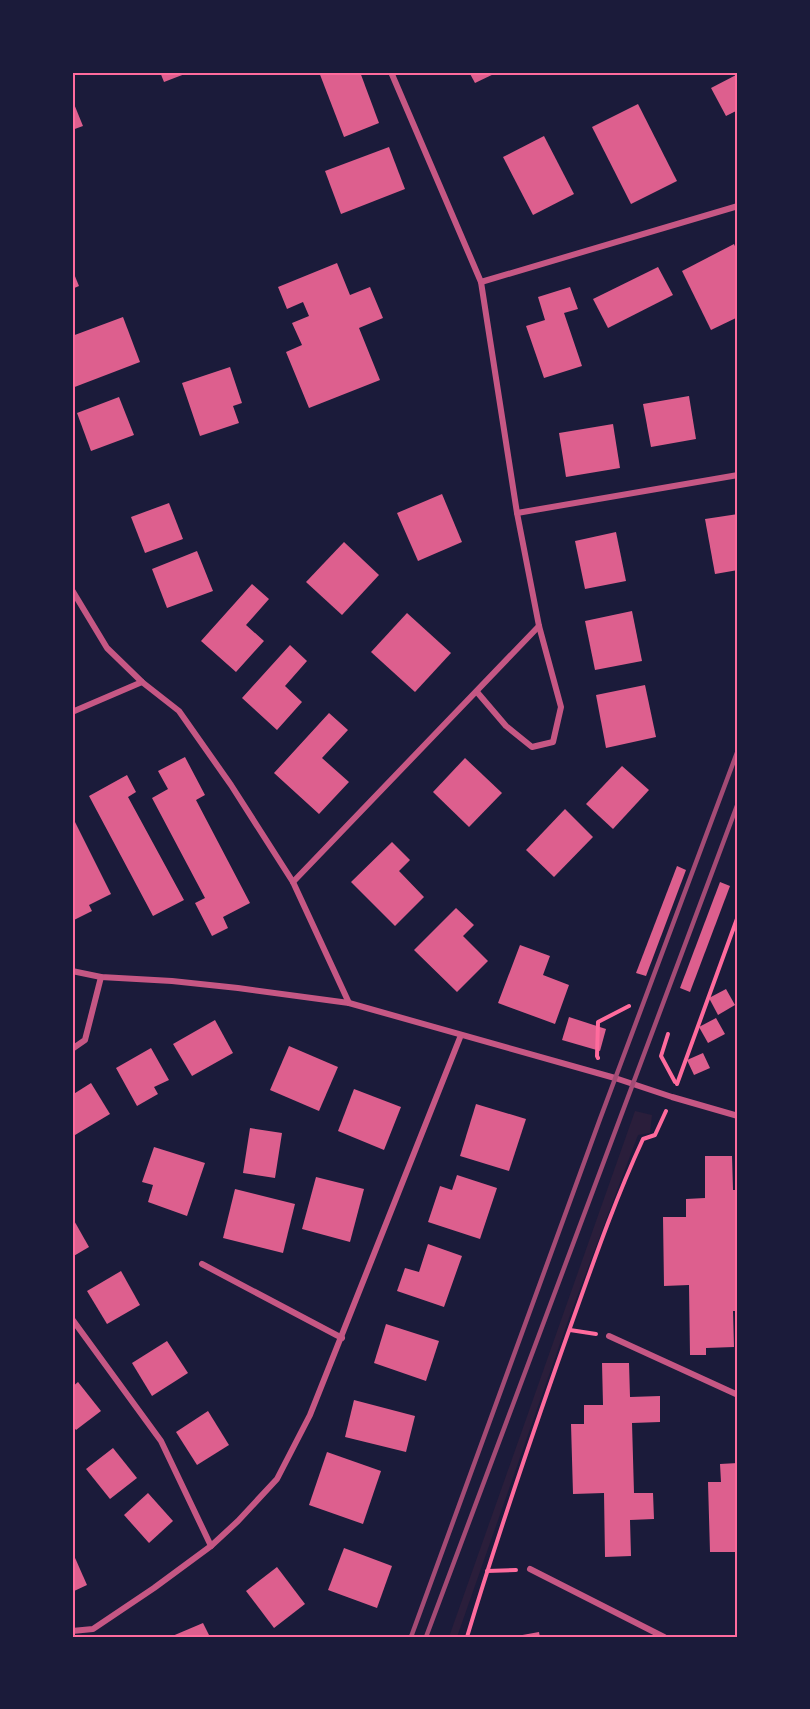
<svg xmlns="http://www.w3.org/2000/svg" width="810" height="1709" font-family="'Source Sans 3',sans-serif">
<rect width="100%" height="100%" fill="#1b1b3a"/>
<!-- green -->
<path fill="#2a1e3b" d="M635 1111 652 1115 650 1133 638 1135 569 1318 457 1637H449Z"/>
<!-- building -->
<g fill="#dd5f8e">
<path d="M160 72H190L164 82Z"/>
<path d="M319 72H360L379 123 344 137Z"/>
<path d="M469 72H498L475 83Z"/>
<path d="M738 74V110L726 116 711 88Z"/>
<path d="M72 99 83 126 72 130Z"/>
<path d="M638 104 677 181 631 204 592 127Z"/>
<path d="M544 136 574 194 533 215 503 157Z"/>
<path d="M389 147 405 189 341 214 325 171Z"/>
<path d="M734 244 738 253V317L711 330 682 271Z"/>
<path d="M337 263 350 295 370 287 383 318 359 328 380 380 309 408 286 352 302 345 292 323 309 316 303 302 287 309 278 287Z"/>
<path d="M658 267 673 295 608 328 593 299Z"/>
<path d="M72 269 79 286 72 289Z"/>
<path d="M570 287 578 309 564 313 582 366 544 378 526 326 545 320 538 297Z"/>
<path d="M123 317 140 362 72 388V336Z"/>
<path d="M230 367 242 403 233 406 239 423 200 436 182 383Z"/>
<path d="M689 396 696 439 651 447 643 404Z"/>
<path d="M119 397 134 435 91 451 77 413Z"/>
<path d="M613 424 620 468 566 477 559 433Z"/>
<path d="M442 494 462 542 418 561 397 513Z"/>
<path d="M169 503 183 539 145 553 131 517Z"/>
<path d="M738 514V570L715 574 705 519Z"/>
<path d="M616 532 626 581 585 589 575 541Z"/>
<path d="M344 542 379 575 342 615 306 582Z"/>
<path d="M197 551 213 591 167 608 152 569Z"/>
<path d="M252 584 269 599 246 625 264 641 236 672 201 641Z"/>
<path d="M632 611 642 661 595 670 585 621Z"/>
<path d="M407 613 451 653 415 692 371 652Z"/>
<path d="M290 645 307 661 285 686 302 702 277 730 242 698Z"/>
<path d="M645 685 656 737 606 748 596 695Z"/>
<path d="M329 713 348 730 322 758 349 782 319 814 274 773Z"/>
<path d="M185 757 205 795 196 800 250 903 223 917 228 928 212 936 195 903 205 898 152 798 168 789 158 771Z"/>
<path d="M465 758 502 793 469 827 433 792Z"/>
<path d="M622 766 649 790 613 829 586 804Z"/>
<path d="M127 775 136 792 128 797 184 900 153 916 89 796Z"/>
<path d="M565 809 593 837 554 877 526 850Z"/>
<path d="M72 816 111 894 89 905 92 911 72 921Z"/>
<path d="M392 842 410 860 399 871 424 897 395 926 351 882Z"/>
<path d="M677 866 686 870 646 976 636 973Z"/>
<path d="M720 882 730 886 690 992 680 988Z"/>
<path d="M456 908 474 925 463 936 488 961 457 992 414 950Z"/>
<path d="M520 945 550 956 543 975 569 985 555 1024 498 1003Z"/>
<path d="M726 989 735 1005 718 1015 709 998Z"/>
<path d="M569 1017 606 1029 600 1051 562 1040Z"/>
<path d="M716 1018 725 1034 708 1043 699 1027Z"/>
<path d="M215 1020 233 1053 192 1076 173 1044Z"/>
<path d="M289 1046 338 1067 319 1111 270 1090Z"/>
<path d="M151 1048 169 1080 154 1087 158 1094 137 1106 116 1068Z"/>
<path d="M703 1053 710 1068 694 1075 687 1060Z"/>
<path d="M91 1083 110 1114 75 1135 72 1130V1095Z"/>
<path d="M354 1089 401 1107 384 1150 338 1131Z"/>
<path d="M476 1104 526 1119 509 1171 460 1156Z"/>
<path d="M250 1128 282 1133 275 1178 243 1173Z"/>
<path d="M154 1147 205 1163 187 1216 148 1202 153 1185 142 1182Z"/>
<path d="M705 1156H732L733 1190H738V1216H735L738 1311H733L734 1347 706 1348V1355H690L689 1285 664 1286 663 1217H686V1199L705 1198Z"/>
<path d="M457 1175 497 1188 480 1239 428 1222 440 1186 452 1190Z"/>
<path d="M316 1177 364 1189 350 1242 302 1229Z"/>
<path d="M235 1189 295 1204 283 1253 223 1238Z"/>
<path d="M72 1217 89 1247 72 1257Z"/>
<path d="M428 1244 462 1256 444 1307 397 1291 405 1268 419 1272Z"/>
<path d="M121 1271 140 1305 107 1324 87 1291Z"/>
<path d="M386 1324 439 1341 426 1381 374 1363Z"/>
<path d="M167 1341 188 1373 152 1396 132 1363Z"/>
<path d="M602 1363H629L630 1397 660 1396V1422L632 1423 634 1493H653L654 1519 630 1520 631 1556 605 1557 604 1493 573 1494 571 1424H584V1405H603Z"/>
<path d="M78 1382 101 1411 76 1430 72 1425V1387Z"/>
<path d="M354 1400 415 1416 406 1452 345 1437Z"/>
<path d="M208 1411 229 1445 197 1465 176 1432Z"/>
<path d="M113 1448 137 1478 110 1499 86 1469Z"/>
<path d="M327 1452 381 1471 363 1524 309 1505Z"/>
<path d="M738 1463V1552H710L708 1482H721L720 1464Z"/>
<path d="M148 1493 173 1521 149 1543 124 1515Z"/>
<path d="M344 1548 392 1566 377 1608 328 1590Z"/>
<path d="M72 1551 87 1585 72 1592Z"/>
<path d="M277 1567 305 1604 274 1628 246 1591Z"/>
<path d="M203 1623 210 1637H170Z"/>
<path d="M539 1632 540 1637H517V1636Z"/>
</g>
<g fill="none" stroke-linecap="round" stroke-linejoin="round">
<!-- path -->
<g stroke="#ff6b9d" stroke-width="4">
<path d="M668 1034 661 1056 675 1082"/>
<path d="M598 1058 597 1056 598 1022 629 1006"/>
<path d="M677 1084 738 916"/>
<path d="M570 1330 596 1334"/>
<path d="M487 1571 516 1570"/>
<path d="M467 1637C497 1537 531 1438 566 1339 590 1272 613 1204 643 1139L655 1135 666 1111"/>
</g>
<!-- minor -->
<g stroke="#c65784" stroke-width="6">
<path d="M391 72 481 282 517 513 539 626 561 707 553 742 532 747 506 726 477 692"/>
<path d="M481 282 738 206"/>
<path d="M517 513 738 475"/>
<path d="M72 590 107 648 142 682 179 711 231 785 293 882 349 1003"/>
<path d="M72 712 142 682"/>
<path d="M293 882 539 626"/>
<path d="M72 971 101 977 172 981 238 988 349 1003 615 1078 672 1097 738 1116"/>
<path d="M72 1049 85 1040 101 977"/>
<path d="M202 1264 342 1338"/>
<path d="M72 1319 161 1441 211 1546"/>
<path d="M609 1336 738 1395"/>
<path d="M530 1569 664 1637"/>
<path d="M72 1631 93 1629 154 1588 211 1546 238 1521 277 1479 310 1415 461 1035"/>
</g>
<!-- rail -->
<g stroke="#a44b75" stroke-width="4.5">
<path d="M411 1637 600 1119 738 750"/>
<path d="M426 1637 738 803"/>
</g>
</g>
<!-- border -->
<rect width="810" height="1709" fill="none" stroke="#1b1b3a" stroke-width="147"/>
<rect x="74" y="74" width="662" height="1562" fill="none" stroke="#ff6b9d" stroke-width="2"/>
</svg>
